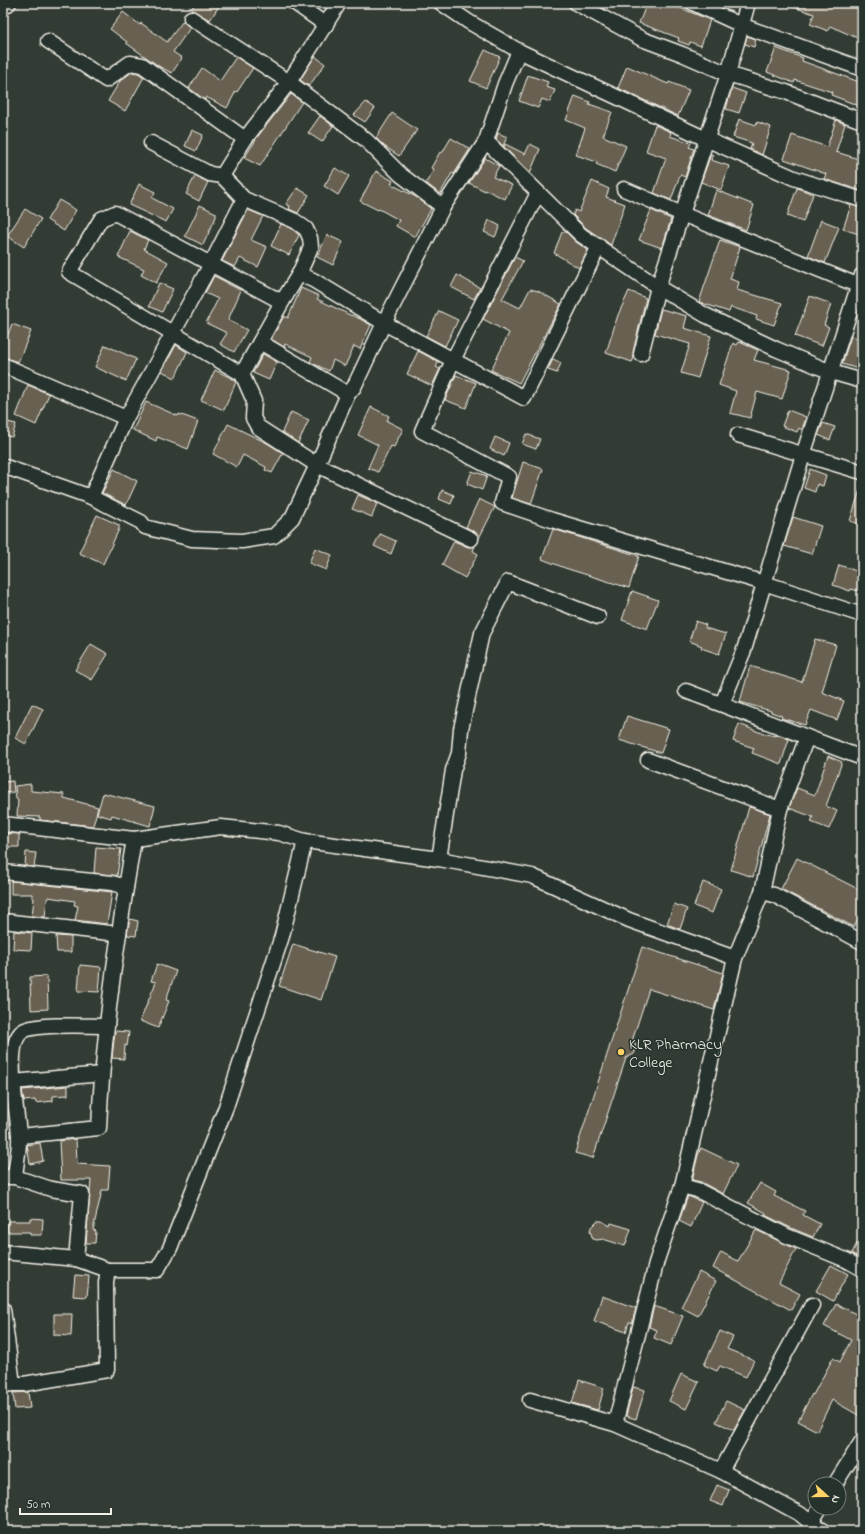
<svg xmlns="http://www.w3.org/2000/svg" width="865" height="1534" font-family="'Indie Flower',sans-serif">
<rect width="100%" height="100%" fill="#333c34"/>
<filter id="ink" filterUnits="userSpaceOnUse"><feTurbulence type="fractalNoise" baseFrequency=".025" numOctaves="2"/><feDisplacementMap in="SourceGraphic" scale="8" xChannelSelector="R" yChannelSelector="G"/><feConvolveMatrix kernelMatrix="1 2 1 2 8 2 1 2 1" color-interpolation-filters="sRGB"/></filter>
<g filter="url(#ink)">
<!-- building -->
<g fill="#686151" stroke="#f4f1e8">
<path d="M195 3H221L210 20 191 10Z"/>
<path d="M647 3H668L710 20 701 46 690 42 689 45 678 41 679 38 639 23Z"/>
<path d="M788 3H852L862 7V40L830 26 828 31 810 24 814 14 788 5Z"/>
<path d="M123 12 140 25 141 23 167 42 183 21 190 28 173 52 182 58 172 73 160 67 126 43 127 42 110 29Z"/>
<path d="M747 36 756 39 754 47 745 44Z"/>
<path d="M776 48 803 58 802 61 862 83V107L831 95 832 92 795 80 794 83 767 72Z"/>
<path d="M485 50 500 57 486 88 470 81Z"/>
<path d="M315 56 325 64 309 86 300 80Z"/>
<path d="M236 57 253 68 237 92 236 91 227 108 206 97 205 100 189 88 202 68 220 81Z"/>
<path d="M627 66 668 84 669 82 689 90 678 116 618 88Z"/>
<path d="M132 72 138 73 144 77 125 111 108 101 120 81Z"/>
<path d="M528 75 548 82 546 87 555 90 550 102 542 99 538 108 519 101Z"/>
<path d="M732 88 746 93 739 113 726 109Z"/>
<path d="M291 94 302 102 260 166 244 158 256 140H255Z"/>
<path d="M575 96 590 102 589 104 612 112 603 136 626 146 615 172 596 164 597 162 576 155 585 128 566 120Z"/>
<path d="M366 102 375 108 365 122 354 115Z"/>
<path d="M392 113 417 130 399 156 384 146 376 138Z"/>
<path d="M320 116 333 126 322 142 308 133Z"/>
<path d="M739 119 756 125 757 122 771 127 762 155 750 149 752 143 733 137Z"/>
<path d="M836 120 845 124 836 152 862 160V191L824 179 826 174 784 159 792 135 827 147Z"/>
<path d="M655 125 671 132 670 136 691 143 689 147 694 149 685 177 680 175 671 200 654 193 666 158 646 151Z"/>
<path d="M192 130 203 135 196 151 185 146Z"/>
<path d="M498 133 507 137 503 146 496 139Z"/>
<path d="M451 138 470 149 454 174 452 173 440 194 426 183 434 169 431 168 440 152 442 153Z"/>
<path d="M505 144 525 154 530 144 540 149 530 173 504 147Z"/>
<path d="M711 154 713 155 711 160 729 166 721 190 701 182Z"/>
<path d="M485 158 499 166 493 177 512 185 505 199 486 190 485 191 469 183Z"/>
<path d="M335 168 349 176 338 195 324 186Z"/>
<path d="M376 171 393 181 391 184 418 198 431 209 415 237 396 226 399 220 379 209 378 210 360 201Z"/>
<path d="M195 176 208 182 199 201 186 194Z"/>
<path d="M592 181 609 189 606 197 625 204 611 245 586 228 573 215 575 210 579 212Z"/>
<path d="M139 184 155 192 152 198 173 209 166 222 129 205Z"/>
<path d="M297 188 309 195 298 213 289 209 290 206 286 204Z"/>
<path d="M797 188 813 194 803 222 787 216Z"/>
<path d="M716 190 754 205 746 230 708 215Z"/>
<path d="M59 200 76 210 64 231 47 220Z"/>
<path d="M200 205 216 213V217L203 245 185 236Z"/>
<path d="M851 205 862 208V235L843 229Z"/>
<path d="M25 209 41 219 24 247 7 236Z"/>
<path d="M248 210 263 216 251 240 267 247 258 267 240 258 235 267 222 261Z"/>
<path d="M651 210 671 219 662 248 639 240Z"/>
<path d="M489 220 500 226 495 237 484 232Z"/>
<path d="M821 220 839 227 825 263 808 256Z"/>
<path d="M281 224 291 228 299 235 289 255 271 246Z"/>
<path d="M130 231 148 240 144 249 168 262 156 283 141 275 144 269 118 257Z"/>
<path d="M562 232H566L576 242 588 250 579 268 554 253Z"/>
<path d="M327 235 343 242 333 265 317 257Z"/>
<path d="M720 240 740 247 730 279 739 282 737 290 782 303 774 325 756 319 757 316 731 307 729 312 699 302Z"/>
<path d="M515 257 523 261 502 299 520 308 530 289 538 291 561 304 519 383 491 370 509 333 483 319Z"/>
<path d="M457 275 480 288 474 299 451 287Z"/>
<path d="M214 276 228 283V284L241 290 228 320 247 330 234 352 220 344 227 333 206 323 218 299 205 293Z"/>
<path d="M159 283 173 289 162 312 149 306Z"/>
<path d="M301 288 319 296 317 299 352 316V315L360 319 371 325 360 349 354 346 345 366 333 360 329 371 310 362 312 357 285 344 284 347 271 339 284 316 288 318Z"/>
<path d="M629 291 646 298 633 352 634 358 632 362 606 353 618 315Z"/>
<path d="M810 296 831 304 824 325 829 327 822 346 795 336Z"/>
<path d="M661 309 687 316 684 328 711 336 698 378 681 373 690 344 655 334Z"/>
<path d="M439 311 458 320 445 346 426 336Z"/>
<path d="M12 324 31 331 18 362 3 357V347Z"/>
<path d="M851 336 862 340V370L842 364Z"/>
<path d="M739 342 758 350 754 360 791 370 782 399 757 392 750 418 730 413 736 391 719 385 733 343 737 345Z"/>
<path d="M105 345 136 359 126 381 95 367Z"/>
<path d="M176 345 187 352 175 378 162 371Z"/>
<path d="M418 351 439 362 436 367 440 369 432 386 407 374Z"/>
<path d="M263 354 277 362 269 380 253 373Z"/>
<path d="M553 359 561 363 557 373 548 370Z"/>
<path d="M215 370 235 380 236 382 224 410 201 400Z"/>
<path d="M456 375 476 383 466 408 445 400Z"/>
<path d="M28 385 49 394 36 425 16 416Z"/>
<path d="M146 402 178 416 179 414 198 421 188 449 157 437 156 441 133 430Z"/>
<path d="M371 407 389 416 387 421 403 429 394 447 391 446 378 472 368 468 378 445 358 435Z"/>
<path d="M788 410 806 417 802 430 799 428 797 432 782 426Z"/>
<path d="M291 412 309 420 298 443 282 432Z"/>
<path d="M3 421 16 424 12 437 3 435Z"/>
<path d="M823 423 835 427 830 440 818 435Z"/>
<path d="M228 424 267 443 283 453 272 473 265 470 266 467 243 455 237 467 213 454Z"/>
<path d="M526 434 540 439 536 449 522 444Z"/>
<path d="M495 437 509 443 504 456 490 449Z"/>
<path d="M523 462 543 469 531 504 512 498Z"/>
<path d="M114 469 137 481 126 505 102 493Z"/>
<path d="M810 469 826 475 823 486 817 484 815 492 804 488Z"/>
<path d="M472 471 487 476 482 490 467 484Z"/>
<path d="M442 490 454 495 451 504 439 499Z"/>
<path d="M860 490H862V525L850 521Z"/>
<path d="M358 495 377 503 372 517 352 509Z"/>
<path d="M479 499 495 507 479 538 475 532 466 527Z"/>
<path d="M97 515 119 525V529L103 564 79 553Z"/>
<path d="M793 517 821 526 812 554 784 546Z"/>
<path d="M553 529 639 556 629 588 565 568 542 559Z"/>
<path d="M380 534 396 541 391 554 374 546Z"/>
<path d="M454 541 468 547 475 546 473 551 478 554 465 578 442 565Z"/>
<path d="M315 548 332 555 326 570 309 563Z"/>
<path d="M839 565 862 573V592L851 589 850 591 833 585Z"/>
<path d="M632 591 658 600 647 629 622 620Z"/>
<path d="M696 621 706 625 705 628 726 634 719 654 701 648 702 646 689 641Z"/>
<path d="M815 639 836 645 822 692 844 701 837 720 811 710 805 725 781 718 782 716 771 712V711L740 702 750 666 802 682Z"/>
<path d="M91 644 108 654 92 680 75 670Z"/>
<path d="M32 704 43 709 26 744 15 738Z"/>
<path d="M627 716 669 729 661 753 619 740Z"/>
<path d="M739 724 759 732 775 736 776 734 789 739 781 764 752 753 754 748 733 741Z"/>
<path d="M828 756 842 762 826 806 837 811 829 829 811 822 813 817 789 808 797 788 815 795Z"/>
<path d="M13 781 14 792 3 793V782Z"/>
<path d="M31 784V791L64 794V798L98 807 93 826 40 820V817L17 816 18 799H16L15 786Z"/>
<path d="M103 793 155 806 150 826 112 815 111 818 97 814Z"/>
<path d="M749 807 770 814 753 877 731 870Z"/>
<path d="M3 833 19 834V847H3Z"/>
<path d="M96 847 121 849 117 876 94 873Z"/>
<path d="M26 852 36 853 34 867 25 866Z"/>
<path d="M797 858 862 891V910L854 927 781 889Z"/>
<path d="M11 881 112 892 107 924 75 920 78 906 74 905 75 901 48 897V899H47L45 917 32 916 34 898H32V894H11Z"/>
<path d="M703 882 721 889 712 913 694 906Z"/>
<path d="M674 904 687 909 680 929 667 924Z"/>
<path d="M130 919 138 921 136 936 127 935Z"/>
<path d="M14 931 32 933 31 950 13 949Z"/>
<path d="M56 936 71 937V952H57Z"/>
<path d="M293 944 335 957 321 1000 279 986Z"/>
<path d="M642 947 723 973 714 1010 649 989 633 1038 636 1046V1050L634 1054 626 1058 593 1158 575 1153Z"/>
<path d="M157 964 176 971 166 1000 169 1001 158 1028 140 1021 156 982 151 981Z"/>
<path d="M80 965 101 967 99 992 78 991Z"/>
<path d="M47 976 48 1009 31 1010 30 977Z"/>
<path d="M115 1031 129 1032 127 1046 125 1045 124 1059 112 1058Z"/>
<path d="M68 1086V1095L53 1096V1101L36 1103 35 1100 24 1101 22 1090Z"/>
<path d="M76 1139 77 1164 110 1166 108 1190H102L93 1230 96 1231 95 1243H86L91 1180H61L59 1141Z"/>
<path d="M40 1143 43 1161 30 1164 27 1145Z"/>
<path d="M701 1148 737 1165 723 1194 701 1182 692 1180 698 1155Z"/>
<path d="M760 1183 776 1192 774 1196 805 1211 803 1215 820 1224 813 1237 791 1228 765 1215 766 1213 748 1203Z"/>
<path d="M688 1196 702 1202 691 1227 679 1221Z"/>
<path d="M30 1218 43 1219 42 1235H30V1232H7L8 1221H30Z"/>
<path d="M597 1221H602L610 1226 611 1223 631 1229 625 1246 603 1239 597 1240 593 1239 590 1231 591 1227Z"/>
<path d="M756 1230 796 1249 779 1283 800 1294 791 1310 713 1268 721 1252 738 1261Z"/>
<path d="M862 1234V1259L852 1253Z"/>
<path d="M831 1265 848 1274 833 1301 816 1291Z"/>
<path d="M699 1272 716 1281 698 1316 681 1307Z"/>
<path d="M75 1275 89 1276 87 1297 73 1296Z"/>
<path d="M602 1296 636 1308 632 1323 629 1322 626 1332 594 1321Z"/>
<path d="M836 1304 862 1317V1407L858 1415 832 1400 817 1431 798 1421 812 1394 813 1395 833 1358 840 1362 851 1340 824 1326Z"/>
<path d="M654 1306 683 1316 671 1345 654 1338 657 1330 649 1327Z"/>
<path d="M54 1314H72L71 1336 54 1335Z"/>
<path d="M720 1331 733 1337 727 1349 754 1360 746 1377 720 1366 717 1371 704 1365Z"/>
<path d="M681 1374 699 1382 686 1409 669 1401Z"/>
<path d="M579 1380 604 1388 598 1410 572 1403Z"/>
<path d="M633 1387 645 1390 636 1419 626 1416Z"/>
<path d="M28 1392 30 1408 15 1409 13 1393Z"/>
<path d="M726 1401 745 1410 734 1430 716 1422Z"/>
<path d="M717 1485 729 1490 723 1506 710 1501Z"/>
</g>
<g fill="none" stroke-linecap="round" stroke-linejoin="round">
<!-- minor casing -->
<g stroke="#f4f1e8" stroke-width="17">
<g id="minor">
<path d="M295 3 326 25"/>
<path d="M441 3 469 22 519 51 706 139 794 178 862 200"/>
<path d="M576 3 642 39 682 54 728 74 786 92 862 121"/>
<path d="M693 3 741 25 862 69"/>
<path d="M3 8 9 3"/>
<path d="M191 18 289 82 366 140 401 175 443 207"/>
<path d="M48 41 106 80 130 63 142 65 245 139"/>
<path d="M486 141 581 235 658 287 705 315 776 349 831 372 862 381"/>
<path d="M151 143 210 174 222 176 244 199 295 221 306 229 310 238 311 247 299 274 282 302 242 374"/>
<path d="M222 176 245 139 289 82 339 3"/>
<path d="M624 189 682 214 862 287"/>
<path d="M538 193 453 360 422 431 509 477 502 503 552 520 764 583 862 615"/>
<path d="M299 274 313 280 384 323 524 398 599 246"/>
<path d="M260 342 348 394"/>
<path d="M641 354 658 287 728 74 748 3"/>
<path d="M3 365 126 418"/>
<path d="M738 435 862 472"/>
<path d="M3 466 91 497 141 522 145 527 192 539 242 541 274 536 292 518 317 465 258 427 253 418 254 401 242 374 69 272 101 219 115 213 282 302"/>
<path d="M91 497 126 418 211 264 244 199"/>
<path d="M471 539 317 465 348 394 354 387 384 323 443 207 486 141 505 84 519 51"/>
<path d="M686 691 862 758"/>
<path d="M722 704 744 650 803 455 862 275"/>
<path d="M648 760 780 809"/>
<path d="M3 824 134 839 221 827 279 833 305 841 439 859 453 770 459 753 461 729 482 633 508 582 598 617"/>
<path d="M439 859 532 876 629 920 735 958 682 1186 657 1260 615 1424"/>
<path d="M3 872 112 883 126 887"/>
<path d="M762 892 774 895 862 942"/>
<path d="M3 921 119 934"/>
<path d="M735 958 762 892 780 809 807 737"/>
<path d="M13 1082 102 1074"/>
<path d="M20 1136 99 1128C103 1031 118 935 134 839"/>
<path d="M3 1177H15L51 1189 82 1194 76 1259"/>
<path d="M15 1177C16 1163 20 1148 19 1135 18 1115 2 1039 25 1030 43 1023 86 1026 107 1026"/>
<path d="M682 1186 697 1190 787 1236 846 1260 862 1269"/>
<path d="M3 1252 76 1259 108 1270H157L170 1248 226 1107 282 936 305 841"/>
<path d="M3 1309 13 1384"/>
<path d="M3 1385 13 1384H24L107 1370 106 1282 108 1270"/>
<path d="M530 1400 615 1424 721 1471 800 1514 811 1523"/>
<path d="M721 1471 812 1305"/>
<path d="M835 1484 862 1441"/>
<path d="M820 1508 811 1523 824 1531"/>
</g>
</g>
<!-- minor -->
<use href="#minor" stroke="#26332d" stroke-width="14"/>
</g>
</g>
<!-- markers -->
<circle fill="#ffd166" stroke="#26332d" stroke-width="1.5" cx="621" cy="1052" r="4"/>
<g text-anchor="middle" stroke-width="3" stroke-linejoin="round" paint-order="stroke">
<!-- poi labels -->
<g font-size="16" fill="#f4f1e8" stroke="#26332d" text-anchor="start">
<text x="629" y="1049">KLR Pharmacy<tspan x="629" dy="18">College</tspan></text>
</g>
</g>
<!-- margin -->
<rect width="865" height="1534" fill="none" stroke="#26332d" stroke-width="16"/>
<rect x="8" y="8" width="849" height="1518" fill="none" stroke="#f4f1e8" stroke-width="1.5" filter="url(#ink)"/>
<!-- north arrow -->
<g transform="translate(827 1496) rotate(111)"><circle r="19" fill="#26332d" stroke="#787f78"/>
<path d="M0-3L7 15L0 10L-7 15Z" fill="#ffd166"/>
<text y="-6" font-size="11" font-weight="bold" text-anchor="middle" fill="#f4f1e8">N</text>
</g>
<!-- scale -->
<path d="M20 1508v6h91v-6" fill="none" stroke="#f4f1e8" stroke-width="2"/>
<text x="26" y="1508" font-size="12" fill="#f4f1e8" stroke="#26332d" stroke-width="3" paint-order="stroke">50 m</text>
</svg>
